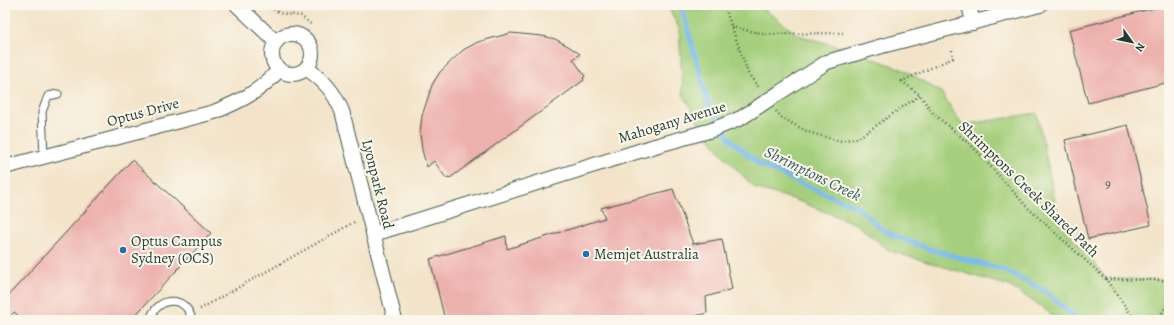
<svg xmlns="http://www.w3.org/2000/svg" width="1174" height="325" font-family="Alegreya,serif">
<rect width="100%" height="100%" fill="#fbf7ec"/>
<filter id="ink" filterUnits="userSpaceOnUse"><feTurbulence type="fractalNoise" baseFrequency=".025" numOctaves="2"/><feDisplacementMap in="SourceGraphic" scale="8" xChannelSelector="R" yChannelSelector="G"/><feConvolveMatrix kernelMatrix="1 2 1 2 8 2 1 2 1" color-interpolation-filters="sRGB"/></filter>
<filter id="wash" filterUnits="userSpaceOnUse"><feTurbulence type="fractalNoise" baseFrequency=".012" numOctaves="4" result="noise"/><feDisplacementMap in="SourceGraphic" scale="16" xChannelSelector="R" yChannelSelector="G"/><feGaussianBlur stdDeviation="0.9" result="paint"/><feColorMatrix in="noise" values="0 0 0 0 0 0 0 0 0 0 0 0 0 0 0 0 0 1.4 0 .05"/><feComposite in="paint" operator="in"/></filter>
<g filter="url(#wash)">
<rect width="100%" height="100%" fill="#f3e4c9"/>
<!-- green -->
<path fill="#a5cf7b" stroke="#628658" d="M667 5H759L798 35 848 49 904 70 941 92 962 125 1037 113 1060 225 1092 259 1106 279 1169 280V320H1058L1042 307 1009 286 890 251 856 224 793 199 755 188 721 153 696 118 683 94 679 28Z"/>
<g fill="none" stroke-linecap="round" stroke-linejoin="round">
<!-- stream -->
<path stroke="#7abbef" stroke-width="5" d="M681 5 708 103 730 139 759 164 802 184 857 207 885 232 932 250 1004 270 1045 291 1078 320"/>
</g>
<g id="blocks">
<!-- building -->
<g fill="#edb1ad">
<path d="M1166 5H1169V82L1088 103 1069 30Z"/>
<path d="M511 33 542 36 555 39 568 46 580 54 573 59 585 76 583 78 584 80 450 178 449 177 446 178 434 161 427 167 422 150 420 133 422 116 432 85 440 72 463 50 478 42Z"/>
<path d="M1128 125 1151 225 1088 239 1065 140Z"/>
<path d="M132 160 211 233 131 320H23L14 312 7 320H5V310L8 307 5 304V299Z"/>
<path d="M673 189 693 244 722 239 732 289 706 297 707 313 681 320H445L430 259 506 236 507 249 605 218 601 208Z"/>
</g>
</g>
</g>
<g filter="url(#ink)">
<use href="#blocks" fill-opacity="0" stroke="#3f564a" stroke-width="1"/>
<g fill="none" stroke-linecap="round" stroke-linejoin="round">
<!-- lane casing -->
<g stroke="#3f564a" stroke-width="9">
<g id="lane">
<path d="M44 157 42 112 48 96 58 94"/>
<path d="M150 320C157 295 187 295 192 320"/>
</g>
</g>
<!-- street casing -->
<g stroke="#3f564a" stroke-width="16">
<g id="street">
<path d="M237 5 275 41"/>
<path d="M969 5 973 23"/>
<circle cx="292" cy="54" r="20"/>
<path d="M307 69C324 80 334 92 342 111L395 320"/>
<path d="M779 93 827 62 882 46 1040 5"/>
<path d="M5 167 214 112C241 101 259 92 279 70"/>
<path d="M374 234 655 146"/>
</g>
</g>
<!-- path -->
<g stroke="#3f564a" stroke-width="2.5" stroke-dasharray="1 3" stroke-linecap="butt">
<path d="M267 5 279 13 301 16 312 25"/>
<path d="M724 5 748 73 759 88"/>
<path d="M731 27 765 34 843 33"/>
<path d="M952 50 953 58 902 81 920 95 933 113 974 148 1029 209 1106 279 1135 320"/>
<path d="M776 111 782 118 808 132 839 141 858 138 920 95"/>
<path d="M1106 279 1169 280"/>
<path d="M200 309 356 221"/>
<path d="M9 318 11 320"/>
<path d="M1158 320 1169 301"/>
</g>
<!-- lane -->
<use href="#lane" stroke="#fff" stroke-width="7"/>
<!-- street -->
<use href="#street" stroke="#fff" stroke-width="14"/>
<!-- street-bridge casing -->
<g stroke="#3f564a" stroke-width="16" stroke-linecap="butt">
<path id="street-bridge" d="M655 146 712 130 741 118 779 93"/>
</g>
<!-- street-bridge -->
<use href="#street-bridge" stroke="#fff" stroke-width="14"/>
</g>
</g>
<!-- markers -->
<g fill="#1f6fb2" stroke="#fbf7ec" stroke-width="1.5">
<circle cx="123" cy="250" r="4"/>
<circle cx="586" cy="254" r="4"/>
</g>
<g text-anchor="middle" stroke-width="4" stroke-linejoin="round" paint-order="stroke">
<!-- number labels -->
<g font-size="13" fill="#525a52">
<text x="1108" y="188">9</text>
</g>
<!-- street labels -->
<g font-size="15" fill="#1f3d34" stroke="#fbf7ec">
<text transform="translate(143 112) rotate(-15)" y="5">Optus Drive</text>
<text transform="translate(672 122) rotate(-17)" y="5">Mahogany Avenue</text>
<text transform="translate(378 184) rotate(76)" y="5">Lyonpark Road</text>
<text transform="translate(1029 189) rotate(44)" y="5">Shrimptons Creek Shared Path</text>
</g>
<!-- poi labels -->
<g font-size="15" fill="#1f3d34" stroke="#fbf7ec" text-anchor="start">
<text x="131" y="246">Optus Campus<tspan x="131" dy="17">Sydney (OCS)</tspan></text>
<text x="594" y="259">Memjet Australia</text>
</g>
<!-- water labels -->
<g font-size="16" font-style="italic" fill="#365c63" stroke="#fbf7ec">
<text transform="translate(813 173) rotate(26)" y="6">Shrimptons Creek</text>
</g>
</g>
<!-- margin -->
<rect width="1174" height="325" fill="none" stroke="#fbf7ec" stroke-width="20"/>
<!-- north arrow -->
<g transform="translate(1132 42) rotate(123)" stroke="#fbf7ec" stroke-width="3" paint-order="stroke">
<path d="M0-3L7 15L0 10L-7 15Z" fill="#1f3d34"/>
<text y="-6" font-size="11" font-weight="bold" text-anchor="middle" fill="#1f3d34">N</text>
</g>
</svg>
